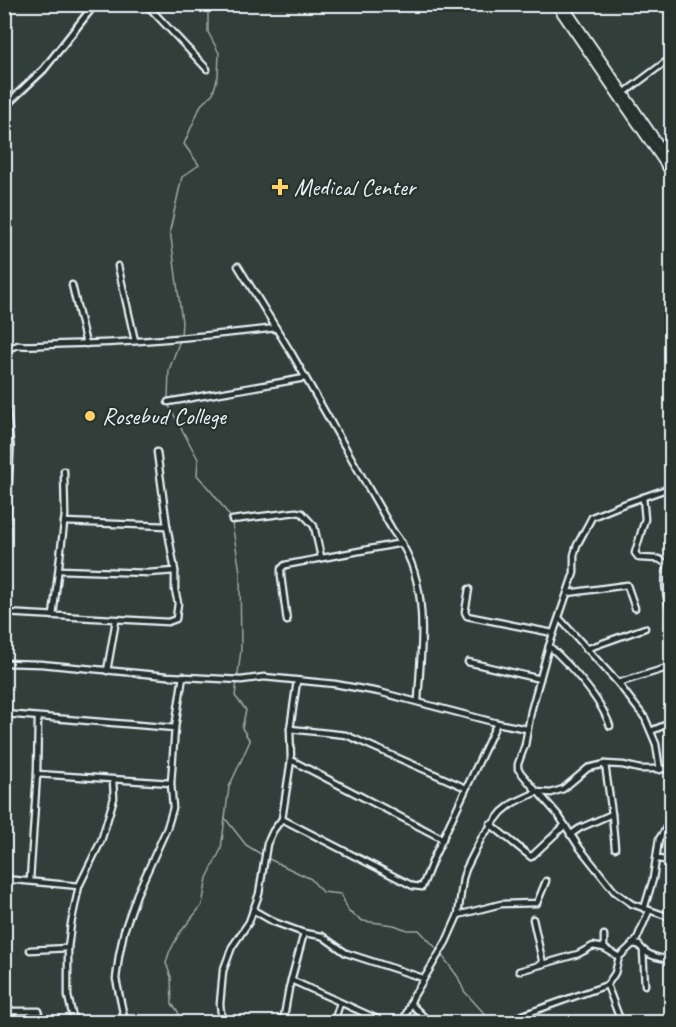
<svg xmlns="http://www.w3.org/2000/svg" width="676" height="1027" font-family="Caveat,sans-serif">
<rect width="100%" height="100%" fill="#323e39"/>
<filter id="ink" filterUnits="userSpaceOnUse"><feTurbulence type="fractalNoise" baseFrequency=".0167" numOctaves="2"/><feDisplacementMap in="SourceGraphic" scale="12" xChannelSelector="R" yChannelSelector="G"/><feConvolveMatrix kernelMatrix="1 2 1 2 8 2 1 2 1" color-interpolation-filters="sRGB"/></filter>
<g filter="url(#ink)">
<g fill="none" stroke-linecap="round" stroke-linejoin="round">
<!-- stream -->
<g stroke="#9ea9ab" stroke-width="1.5">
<path d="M181 336 182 322 170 230 182 177 199 165 184 144 201 105 213 93 218 76 219 53 208 32V4"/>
<path d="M168 399 169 370 180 340"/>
<path d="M168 404 198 459 197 475 215 496 231 518"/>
<path d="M225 818 246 845 269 859 311 879 322 892 341 894 349 912 363 921 394 925 407 930H419L438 950"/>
<path d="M441 954 458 977 464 991 492 1022"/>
<path d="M182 1022 177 1010 172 1004 171 977 166 963 169 953 179 934 202 905 207 878 221 849 229 787 250 741 242 728 246 710 235 696 241 650 240 572 232 523"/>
</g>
<!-- minor casing -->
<g stroke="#e8f1f8" stroke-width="9">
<g id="minor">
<path d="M146 4 207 69"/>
<path d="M670 4 672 7"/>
<path d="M624 93 672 57"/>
<path d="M118 266 135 341"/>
<path d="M238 266 292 354 393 531C432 581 421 643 418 701"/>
<path d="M72 285 86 344"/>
<path d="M4 350 18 345C35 347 52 344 69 344 138 343 207 336 276 328"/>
<path d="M168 402 305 378"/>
<path d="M157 452 167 526"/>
<path d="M643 497 645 519 635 553 639 558 659 559 667 564"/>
<path d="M232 520 296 512 302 513 314 526 321 557"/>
<path d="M672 555C662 575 664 593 672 615"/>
<path d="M59 570 148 573 175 571"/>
<path d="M469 589 465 612 467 616 553 633"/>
<path d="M568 593 627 585 635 608"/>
<path d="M4 613 168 622 176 619 178 603 175 590V571L167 526 64 522"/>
<path d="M53 616 65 515 64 471"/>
<path d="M560 619 618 683 645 718 656 744 660 770"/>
<path d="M287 621 281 576V569L285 565 402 543"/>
<path d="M549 646C570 665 601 699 610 726"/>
<path d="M586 649 645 628"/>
<path d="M468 662 540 679"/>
<path d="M4 663 41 664 167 676 241 680 264 677 335 684 379 692 497 723 527 729"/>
<path d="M107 671 116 620"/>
<path d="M618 683 670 667"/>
<path d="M4 714 175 728"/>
<path d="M290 729 346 735 466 788"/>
<path d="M651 731 672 722"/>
<path d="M291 760 443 839"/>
<path d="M37 774 171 783"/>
<path d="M537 792 518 769V764L525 745 531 711 549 646 574 573V555L577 545 592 517 621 505 672 487"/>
<path d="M539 793 559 816 579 847 614 891 632 904 672 918"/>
<path d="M612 814 615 848"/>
<path d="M282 819 413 886 422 887 434 857 497 723"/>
<path d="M490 824 531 857 565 825"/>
<path d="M570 835 580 828 612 814 605 764"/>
<path d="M658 859 672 861"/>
<path d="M4 879 79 886"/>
<path d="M30 880 37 774 38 718"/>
<path d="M644 909 653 879 659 839 665 830 672 813"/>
<path d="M253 910 274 922 304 933 322 936 346 953 423 978"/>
<path d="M458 915 501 904 537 903 546 881"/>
<path d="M533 919 543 964"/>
<path d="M632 944 639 945C646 956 659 958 672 960"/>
<path d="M604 948V935"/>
<path d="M30 950 68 948"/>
<path d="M643 951 645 985"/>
<path d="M519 971 578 954 593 946 604 948 619 957"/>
<path d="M291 980 384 1022"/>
<path d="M607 985 621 1022"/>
<path d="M410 1003 429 1022"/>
<path d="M4 1011H39"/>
<path d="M74 1022 68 996V948L71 924 79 886 101 841 114 798 113 780"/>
<path d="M125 1022 116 979 119 956 124 931 137 894 167 828 173 808 171 783 175 728 183 676"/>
<path d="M222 1022 220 1004 223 971 232 947 249 922 259 894 267 844 273 831 282 819 291 760 290 729 297 681"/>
<path d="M283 1022 289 988 304 933"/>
<path d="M334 1022 340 1003"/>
<path d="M403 1022 413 997 446 942 458 915 463 878 466 869 482 837 502 812 513 803 537 792 551 793 563 789 588 768 605 764 623 765 640 769H672"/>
<path d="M459 1022H460"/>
<path d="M503 1022 607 985 615 973 619 957 636 941 649 911"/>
</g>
</g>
<!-- tertiary casing -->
<g stroke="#e8f1f8" stroke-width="10">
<g id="tertiary">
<path d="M4 107 44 69 95 4"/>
<path d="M4 387 10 447 4 568"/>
</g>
</g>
<!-- primary casing -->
<g stroke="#e8f1f8" stroke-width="11">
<g id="primary">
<path d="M555 4 672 175"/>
<path d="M563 4 672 163"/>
</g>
</g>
<!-- minor -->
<use href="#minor" stroke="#26332d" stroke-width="4.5"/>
<!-- tertiary -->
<use href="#tertiary" stroke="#26332d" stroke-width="5"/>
<!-- primary -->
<use href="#primary" stroke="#26332d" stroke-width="7"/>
</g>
</g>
<!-- markers -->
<g fill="#ffd166" stroke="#26332d" stroke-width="2">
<path d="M277 178h6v6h6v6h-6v6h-6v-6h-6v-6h6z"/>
<circle cx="90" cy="416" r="6"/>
</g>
<g text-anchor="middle" stroke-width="4.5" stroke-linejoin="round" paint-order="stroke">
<!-- poi labels -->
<g font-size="24" fill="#e8f1f8" stroke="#26332d" text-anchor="start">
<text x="294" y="195">Medical Center</text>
<text x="102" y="424">Rosebud College</text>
</g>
</g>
<!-- margin -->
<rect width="676" height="1027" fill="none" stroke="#26332d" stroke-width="24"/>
<rect x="12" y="12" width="652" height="1003" fill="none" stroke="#e8f1f8" stroke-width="2" filter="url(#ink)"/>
</svg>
